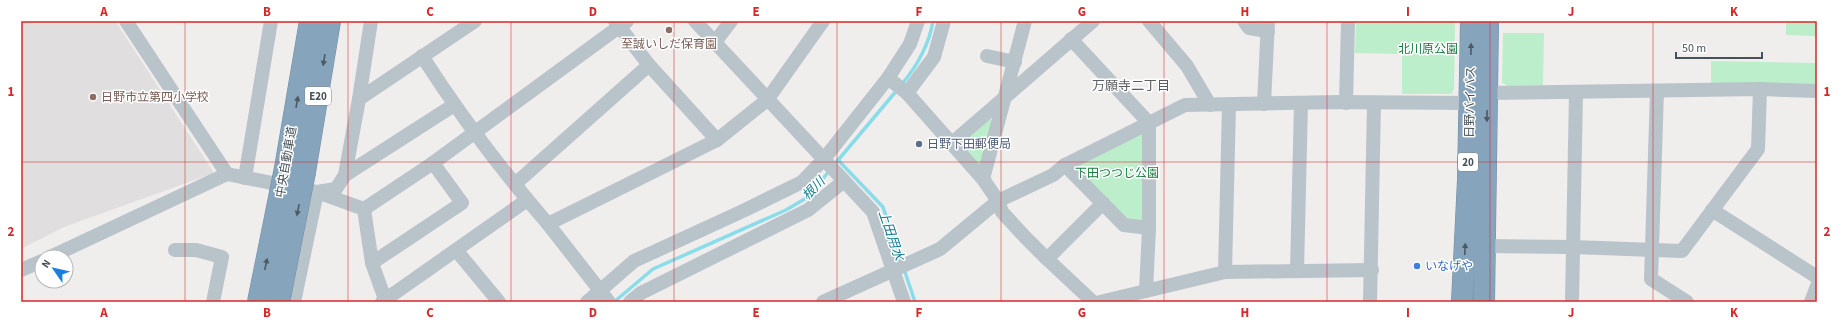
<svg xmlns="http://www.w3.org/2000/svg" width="1838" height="323" font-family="'Source Sans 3','Noto Sans JP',sans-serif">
<rect width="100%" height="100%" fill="#f0eded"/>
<!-- education -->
<path fill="#e1dedf" d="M21 21 116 22 214 173 64 227 21 249Z"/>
<!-- green -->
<g fill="#bceecb">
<path d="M1356 21H1455L1454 89 1451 94H1402V54L1355 53Z"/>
<path d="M1786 21H1817V36L1786 35Z"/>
<path d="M1503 33H1544L1543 85 1507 86 1502 82Z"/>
<path d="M1711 61 1817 63V85L1711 84Z"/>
<path d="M990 119 993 121 980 166 961 145Z"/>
<path d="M1149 123V228L1124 225 1065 165Z"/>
</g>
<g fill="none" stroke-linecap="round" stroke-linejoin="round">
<!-- stream -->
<g stroke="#89ddea" stroke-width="3.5">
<path d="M902 84C917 66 929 45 933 21"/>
<path d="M838 160 883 207 902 263"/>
<path d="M834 165 898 89"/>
<path d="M904 269 915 302"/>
<path d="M614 302 653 269 786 210 808 197 830 170"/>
</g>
<!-- highway casing -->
<g stroke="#718fa7" stroke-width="22">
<g id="highway">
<path d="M285 168 310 21"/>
<path d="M305 172 330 21"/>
<path d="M1462 302 1468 180 1471 21"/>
<path d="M1484 302 1488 21"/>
</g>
</g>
<!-- minor -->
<g stroke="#b9c3ca" stroke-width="14">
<path d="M126 21 227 174"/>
<path d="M615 21 649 65 717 140"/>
<path d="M695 21 873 212 904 302"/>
<path d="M1149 21 1187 66 1210 105"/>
<path d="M1244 21 1249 28 1268 31"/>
<path d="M1071 39 1149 123V228L1146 291"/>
<path d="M715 42 731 21"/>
<path d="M422 56C460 115 502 171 548 224L717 140 767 100 823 21"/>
<path d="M987 56 1015 62"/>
<path d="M888 78 907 93 983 179 998 201 1002 212 1025 237 1047 259 1093 302"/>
<path d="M1657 91 1651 279 1687 302"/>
<path d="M907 93 934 57 944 21"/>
<path d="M1487 93 1760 89 1817 91"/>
<path d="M359 99 475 21"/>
<path d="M1346 103 1348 21"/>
<path d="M1264 104 1268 21"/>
<path d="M951 144 1093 21"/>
<path d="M1065 165 1124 225 1149 228"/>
<path d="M345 175 454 105"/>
<path d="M245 178 271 21"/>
<path d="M983 179 1025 21"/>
<path d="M515 184 649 65"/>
<path d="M364 209 433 163 627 21"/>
<path d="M364 209 372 263 386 302"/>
<path d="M1712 210 1817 277"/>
<path d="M548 224 609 302"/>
<path d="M1486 246 1573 247 1682 251 1758 149 1760 89"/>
<path d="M175 250H196L222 257 213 302"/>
<path d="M456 250 499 302"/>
<path d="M50 257 227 174 317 192 364 209"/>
<path d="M1047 259 1103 203"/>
<path d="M372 263 462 203 433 163"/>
<path d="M21 270 42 261"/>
<path d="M1297 271 1301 103"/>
<path d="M1225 272 1229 105"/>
<path d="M294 302 317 192 336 189 345 175 359 99 371 21"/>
<path d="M382 302 527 200"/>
<path d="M587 302 634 261 745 210 802 182 824 159 888 78 910 44 918 21"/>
<path d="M630 302 641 293 808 210 844 181"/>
<path d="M823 302 940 249 998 201 1053 175 1065 165 1185 105 1339 102 1469 103"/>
<path d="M1100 302 1225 272 1372 270"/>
<path d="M1370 302 1374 103"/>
<path d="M1572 302 1576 93"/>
<path d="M1811 302 1817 286"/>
</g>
<!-- highway -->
<use href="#highway" stroke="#86a4bc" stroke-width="21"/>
<!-- highway-bridge casing -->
<g stroke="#718fa7" stroke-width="22" stroke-linecap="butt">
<g id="highway-bridge">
<path d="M258 302 285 168"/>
<path d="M279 302 305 172"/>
</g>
</g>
<!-- highway-bridge -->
<use href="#highway-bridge" stroke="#86a4bc" stroke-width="21"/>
</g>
<!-- one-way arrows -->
<defs><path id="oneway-solid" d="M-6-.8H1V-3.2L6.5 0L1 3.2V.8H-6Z"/></defs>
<g fill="#4c5a64">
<use href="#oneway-solid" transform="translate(1471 49) rotate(-89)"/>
<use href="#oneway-solid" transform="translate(324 60) rotate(99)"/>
<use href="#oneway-solid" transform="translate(297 102) rotate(-80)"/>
<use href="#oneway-solid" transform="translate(1487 116) rotate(91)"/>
<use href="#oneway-solid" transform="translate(298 210) rotate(101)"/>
<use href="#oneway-solid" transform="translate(1465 249) rotate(-87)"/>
<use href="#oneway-solid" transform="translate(266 264) rotate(-78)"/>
</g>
<!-- grid -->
<path fill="none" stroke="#d62828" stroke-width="1" stroke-opacity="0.55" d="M185 21V302M348 21V302M511 21V302M674 21V302M837 21V302M1001 21V302M1164 21V302M1327 21V302M1490 21V302M1653 21V302M21 162H1817"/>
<!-- markers -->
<g fill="#8d6e63" stroke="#fff" stroke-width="1.5">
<circle cx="669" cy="30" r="4"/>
<circle cx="93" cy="97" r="4"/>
</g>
<circle fill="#5c6f8a" stroke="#fff" stroke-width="1.5" cx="919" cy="144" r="4"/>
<circle fill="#3f7fe0" stroke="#fff" stroke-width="1.5" cx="1417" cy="266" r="4"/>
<g text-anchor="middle" stroke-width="3" stroke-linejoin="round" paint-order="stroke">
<!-- shield labels -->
<g fill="#fff" stroke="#7e868c" stroke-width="1">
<rect x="305" y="87" width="26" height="18" rx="3"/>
<rect x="1458" y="153" width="20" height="18" rx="3"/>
</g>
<g font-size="11" font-weight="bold" fill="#46525a">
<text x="318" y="100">E20</text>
<text x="1468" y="166">20</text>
</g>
<!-- education labels -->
<g font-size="12" fill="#785e54" stroke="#fff">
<text x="669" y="48">至誠いしだ保育園</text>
<text x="101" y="101" text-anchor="start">日野市立第四小学校</text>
</g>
<!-- park labels -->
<g font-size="12" fill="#187a42" stroke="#fff">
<text x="1428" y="53">北川原公園</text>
<text x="1117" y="177">下田つつじ公園</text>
</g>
<!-- street labels -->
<g font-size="12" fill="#46525a" stroke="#fff">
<text transform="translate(1470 102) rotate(-89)" y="4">日野バイパス</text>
<text transform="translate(286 162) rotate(-80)" y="4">中央自動車道</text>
</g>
<!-- service labels -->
<g font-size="12" fill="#4e5e75" stroke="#fff" text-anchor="start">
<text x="927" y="148">日野下田郵便局</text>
</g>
<!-- shop labels -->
<g font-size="12" fill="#366cbe" stroke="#fff" text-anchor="start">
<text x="1425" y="270">いなげや</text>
</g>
<!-- neighbourhood labels -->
<g font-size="13" fill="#5a5e62" stroke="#fff">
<text x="1131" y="90">万願寺二丁目</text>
</g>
<!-- water labels -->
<g font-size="13" font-style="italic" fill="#0f7d8f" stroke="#fff">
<text transform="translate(813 188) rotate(-46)" y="5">根川</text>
<text transform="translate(892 235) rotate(71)" y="5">上田用水</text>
</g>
</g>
<!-- border -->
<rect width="1838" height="323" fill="none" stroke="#ffffff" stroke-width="44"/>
<!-- north arrow -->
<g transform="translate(54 269) rotate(304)"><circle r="19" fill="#ffffff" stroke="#b5babd"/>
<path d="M0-3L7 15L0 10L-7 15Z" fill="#1c7edb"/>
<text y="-6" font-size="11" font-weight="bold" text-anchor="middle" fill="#46525a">N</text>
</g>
<!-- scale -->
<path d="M1676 52v6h86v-6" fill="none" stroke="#46525a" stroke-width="2"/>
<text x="1682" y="52" font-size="12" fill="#46525a" stroke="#ffffff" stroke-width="3" paint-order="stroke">50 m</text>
<rect x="22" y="22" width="1794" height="279" fill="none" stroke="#d62828" stroke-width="1.5"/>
<g font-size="13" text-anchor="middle" font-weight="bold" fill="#d62828">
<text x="104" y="16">A</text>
<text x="267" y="16">B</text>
<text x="430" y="16">C</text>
<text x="593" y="16">D</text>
<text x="756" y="16">E</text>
<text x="919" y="16">F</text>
<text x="1082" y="16">G</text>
<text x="1245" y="16">H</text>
<text x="1408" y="16">I</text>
<text x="1571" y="16">J</text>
<text x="1734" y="16">K</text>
<text x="11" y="96">1</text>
<text x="1827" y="96">1</text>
<text x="11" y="236">2</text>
<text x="1827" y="236">2</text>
<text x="104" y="317">A</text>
<text x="267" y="317">B</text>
<text x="430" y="317">C</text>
<text x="593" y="317">D</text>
<text x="756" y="317">E</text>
<text x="919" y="317">F</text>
<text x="1082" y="317">G</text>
<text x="1245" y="317">H</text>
<text x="1408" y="317">I</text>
<text x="1571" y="317">J</text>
<text x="1734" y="317">K</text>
</g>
</svg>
